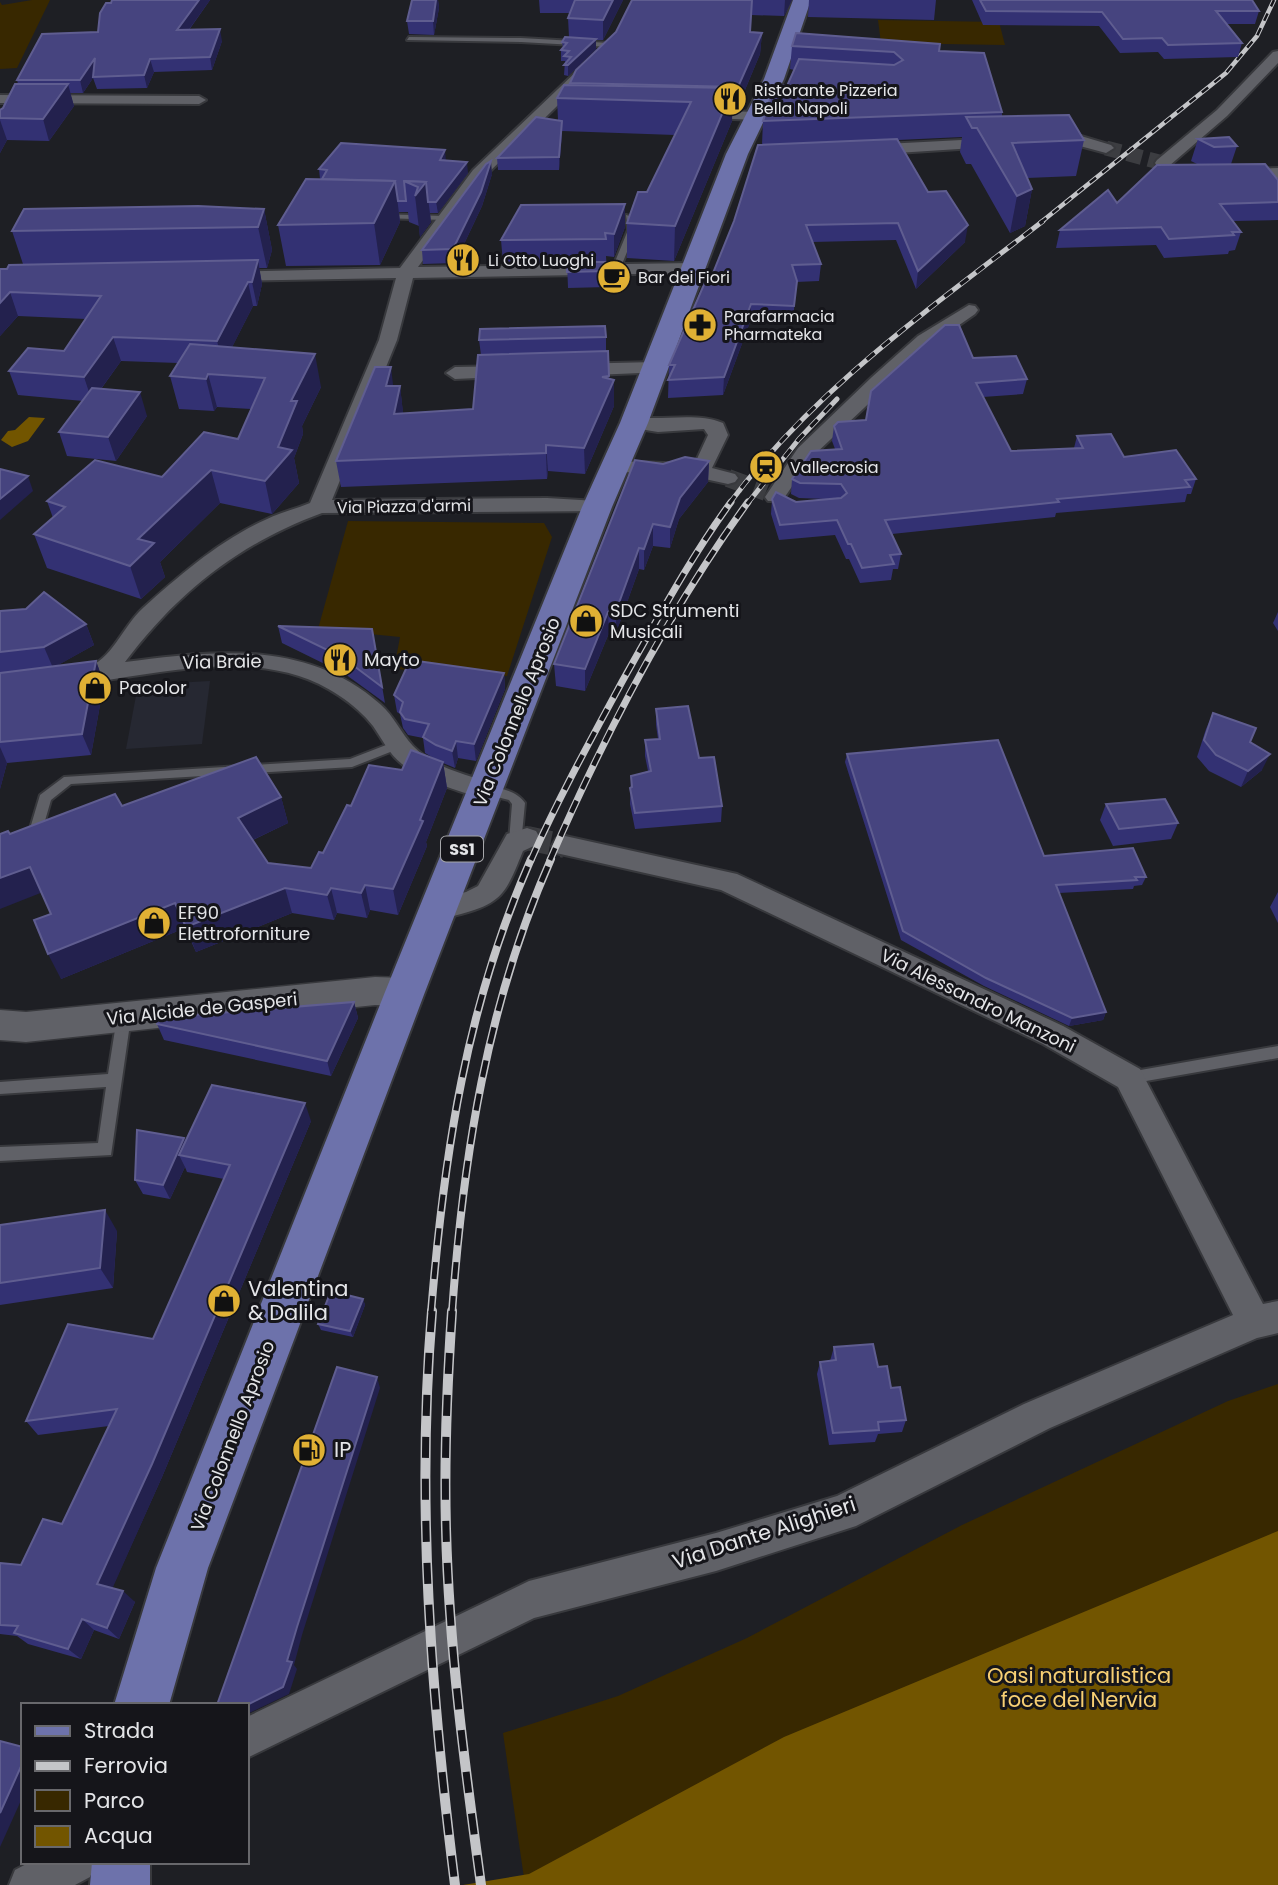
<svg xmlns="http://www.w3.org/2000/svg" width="1278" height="1885" font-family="Poppins,sans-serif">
<rect width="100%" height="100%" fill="#1e1f24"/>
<!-- built -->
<path fill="#262832" d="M210 681 202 744 126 749 138 685Z"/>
<!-- green -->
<g fill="#382800">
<path d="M32 0H50L17 68 0 69V2L2 5Z"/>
<path d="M878 20 999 22 1005 45 881 43Z"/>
<path d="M348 521 544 523 552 537 507 676 394 669 400 637 318 629Z"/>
<path d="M1278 1384V1885H525L503 1733 618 1696 747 1638 962 1525 1228 1401Z"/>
</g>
<!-- water -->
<g fill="#725500">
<path d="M29 417 45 418 28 441 12 447 1 440 8 431 15 430Z"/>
<path d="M1278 1531V1885H463L529 1874 784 1737Z"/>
</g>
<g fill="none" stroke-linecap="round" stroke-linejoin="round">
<!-- minor-tunnel-far2 -->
<path stroke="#3c3d41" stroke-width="15" stroke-dasharray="15 7" stroke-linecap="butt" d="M1106 148 1163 163"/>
<!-- minor-tunnel-far1 -->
<path stroke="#3c3d41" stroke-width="18" stroke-dasharray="18 10" stroke-linecap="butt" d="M728 478 766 492"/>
<!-- minor-tunnel -->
<path stroke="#3c3d41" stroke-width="24" stroke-dasharray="24 12" stroke-linecap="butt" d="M527 838 565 846"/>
<!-- service casing -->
<g stroke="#38393d" stroke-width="4">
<g id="service">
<path d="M409 37 521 38 610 43 613 45 610 47 521 42 407 40Z"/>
<path d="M379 214 444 216 448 218 444 220 382 218 378 216Z"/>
<path d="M626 215 633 217 636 230 620 269 616 272 612 269 628 230Z"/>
<path d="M399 740 405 744 403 747 352 767 71 784 51 800 40 838 14 855 0 858V848L6 847 29 832 40 795 64 777 350 759Z"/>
<path d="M486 785C501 789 516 790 525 803L521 844 516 846 509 841 512 804 509 800 481 793 480 790Z"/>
<path d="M124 1011 129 1013 131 1017 111 1155 0 1161V1147L98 1143 106 1087 0 1094V1082L108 1074 117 1017 119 1013Z"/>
<path d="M1278 1046V1058L1129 1084 1124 1082 1121 1078 1124 1074 1129 1072Z"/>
</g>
</g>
<!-- minor casing -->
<g stroke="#38393d" stroke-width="4">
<g id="minor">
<path d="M1278 51V63L1227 116 1169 166H1157L1155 163 1157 160 1217 110 1273 52Z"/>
<path d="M585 67 592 71 590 74 485 176 418 267 694 263 703 268 694 273 413 278 397 340 332 500 547 498 597 501 604 503 608 507 604 511 322 513C238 544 179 591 125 662 215 650 307 640 380 704 394 716 401 733 413 746 434 768 467 775 495 784L499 790 495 796C482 800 472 795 459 791 439 784 418 778 402 764 389 754 382 739 373 726 356 704 325 684 299 676 233 655 159 673 93 682L85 680 81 674 85 668C112 661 122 627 143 608 180 575 219 541 265 520 279 513 295 509 310 503L379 340 396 278 223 281 214 276 217 272 400 268 473 170 580 68Z"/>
<path d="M0 95 199 96 206 100 199 104 0 103Z"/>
<path d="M693 110 757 112 764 116 757 120 688 117 686 114Z"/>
<path d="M1081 136 1111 145 1114 148 1106 153 1080 146 1048 147 1040 142 1048 137Z"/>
<path d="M1000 138 1005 140 1008 143 1005 146 866 155 858 150 866 145Z"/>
<path d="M1278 168V178L1234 180 1226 175 1234 170Z"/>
<path d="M969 305 975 306 978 310 975 314 932 344 813 456 782 501H768L765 497 798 448 872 377 918 336Z"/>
<path d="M656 362 665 368 663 372 571 376 562 370 571 364Z"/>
<path d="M513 366 522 372 520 376 455 379 446 373 455 367Z"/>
<path d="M634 417C663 421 696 412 723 423L728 435 712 468 735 474 738 478 735 482 728 484 691 476 607 471 604 467 607 463 614 461 689 464 696 461 708 435 704 429 658 432 627 427 624 423 627 419Z"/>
<path d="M527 828 536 831 540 838 536 845 523 851C507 890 504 903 461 914 449 917 440 920 428 916L424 909 428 902 466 892 478 886 507 834Z"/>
<path d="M565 836 737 874 1063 1026 1140 1069 1263 1304 1278 1301V1333L1257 1338 1050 1428 856 1526 716 1571 534 1618 247 1758V1717L529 1581 716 1533 837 1496 1024 1404 1233 1315 1118 1087 1043 1044 721 890 556 853 552 846 556 839Z"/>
<path d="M30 1862H96L90 1877 75 1885H9L15 1870Z"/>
</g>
</g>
<!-- tertiary casing -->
<g stroke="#38393d" stroke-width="3">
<path id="tertiary" d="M375 977 405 978 418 982 423 992 418 1002 405 1006 375 1005 26 1042 0 1040V1010L26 1012Z"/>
</g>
<!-- primary casing -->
<g stroke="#38393d" stroke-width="4">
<g id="primary">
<path d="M793 0H811L784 79 748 154 648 423 612 507 425 992 208 1568 169 1705H114L156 1568 385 992 582 507 620 423 726 154 764 79Z"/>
<path d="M92 1862H150V1885H90Z"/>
</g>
</g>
<!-- service -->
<use href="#service" fill="#606167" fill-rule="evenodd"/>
<!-- minor -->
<use href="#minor" fill="#606167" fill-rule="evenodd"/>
<!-- tertiary -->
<use href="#tertiary" fill="#606167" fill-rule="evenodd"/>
<!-- primary -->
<use href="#primary" fill="#6d72ab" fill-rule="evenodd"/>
<!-- rail-far4 casing -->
<g stroke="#c4c5c8" stroke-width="4.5">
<path id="rail-far4" d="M1040 223 1226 73 1257 36 1274 0"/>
</g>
<!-- rail-far3 casing -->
<g stroke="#c4c5c8" stroke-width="5">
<g id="rail-far3">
<path d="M729 504C814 389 931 308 1043 221"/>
<path d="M747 504 799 439 837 399"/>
</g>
</g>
<!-- rail-far2 casing -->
<g stroke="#c4c5c8" stroke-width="7">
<g id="rail-far2">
<path d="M531 860C558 799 591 739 623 680 657 620 690 558 731 502"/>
<path d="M550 860C604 736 668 612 748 502"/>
</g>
</g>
<!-- rail-far1 casing -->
<g stroke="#c4c5c8" stroke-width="8">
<g id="rail-far1">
<path d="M431 1313C444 1153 466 1006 531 859"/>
<path d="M452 1313C463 1156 487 1004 551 859"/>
</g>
</g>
<!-- rail casing -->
<g stroke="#c4c5c8" stroke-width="10">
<g id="rail">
<path d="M432 1311C416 1503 431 1694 455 1885"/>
<path d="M452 1311C447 1384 444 1456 446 1529 449 1649 465 1767 481 1885"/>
</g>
</g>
<!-- rail-far4 -->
<use href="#rail-far4" stroke="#15151a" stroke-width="2.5" stroke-dasharray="8" stroke-linecap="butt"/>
<!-- rail-far3 -->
<use href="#rail-far3" stroke="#15151a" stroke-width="3.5" stroke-dasharray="10" stroke-linecap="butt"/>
<!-- rail-far2 -->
<use href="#rail-far2" stroke="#15151a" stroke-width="4.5" stroke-dasharray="13" stroke-linecap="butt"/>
<!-- rail-far1 -->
<use href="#rail-far1" stroke="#15151a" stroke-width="5" stroke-dasharray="17" stroke-linecap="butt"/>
<!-- rail -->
<use href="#rail" stroke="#15151a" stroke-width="7" stroke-dasharray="21" stroke-linecap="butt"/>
</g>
<!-- wall -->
<g fill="#333173">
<path d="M112 0H210L189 30 222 41 212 70 154 72 147 88 97 89 93 78 83 93H70L74 106 49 141 7 140 0 153V110L3 108 18 84 17 80 98 32Z"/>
<path d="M412 0H438L439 8 434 35 409 34 407 21Z"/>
<path d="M539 0H623L603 40H596V49L568 76 564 75 565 61H561V50L563 48 562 42 569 37 568 18 570 13H540Z"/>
<path d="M632 0H792L784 16 751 15 750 32 762 33 760 54 737 109H732V121L674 261 627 258V223L647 192 675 135 562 131 559 170H498L497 158 558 120 557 98 616 32Z"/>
<path d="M809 0H936L934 20 808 17Z"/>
<path d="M972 0H1252L1259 11 1255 24H1227L1242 43 1238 57 1164 59 1158 52 1120 53 1099 26 983 25Z"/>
<path d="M792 46 939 51 1002 112V116L1084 140 1076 176 1027 178 1032 189 1025 226 1010 233 971 164H966L960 152 962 137 898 140 928 192 965 242 916 289 896 240 812 242 821 264 819 281 796 282 793 324 750 322 723 395 668 398 669 365 713 273 734 221 762 144 763 121 787 86 794 70 790 69Z"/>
<path d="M1198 139 1237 146 1231 164 1278 180V220L1233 221 1241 232 1235 250 1229 251 1228 254 1164 258 1156 245 1056 248 1060 230 1199 165 1191 161Z"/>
<path d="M446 160 468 173 438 213H430L431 222 420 237 419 226 409 222 408 212H399L400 222 380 265 286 266 278 225 320 179 319 169Z"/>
<path d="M492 174 482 206 455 263 423 264 422 250Z"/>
<path d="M625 204V227L614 257 606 256 608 287 568 288 567 262H580L503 263 501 240Z"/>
<path d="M264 209 272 250 267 268H259L262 284 257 306H253L232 347 321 387 302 426 303 434 294 458 299 483 272 514 220 503 160 562 165 577 141 599 47 568 34 534 53 518 47 501 162 477 238 439 251 409 217 407 214 411 179 409 170 376 178 363 121 361 101 389 147 416 116 461 67 456 59 432 83 401 18 395 9 371 64 351 86 319 18 316 0 336 7 269 23 264 12 231Z"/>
<path d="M606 337V351H608L609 379 614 380V406L585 474 548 471 547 479 341 487 336 461 393 386H400L403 414 473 409 481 355 479 340Z"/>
<path d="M973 358 1027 379 1023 394 983 397 1011 451 1074 448 1077 436 1124 457 1196 479 1191 494H1187L1185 502 1056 513 1055 517 892 534 901 554 898 569H893L891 580 860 583 849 559H846L835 535 779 540 771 514 772 499 796 502 825 499 799 498 791 494 792 479 835 449 832 441 834 426 866 420Z"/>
<path d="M709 461 708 482 679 519 670 548 653 546 644 570 639 569 616 633H609L585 691 556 686 554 664 663 464Z"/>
<path d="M0 611 86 624 94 645 56 666 96 661 104 683 91 755 7 763 0 789Z"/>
<path d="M1278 612V631L1273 623Z"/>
<path d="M278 626 372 629 385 703 345 674 282 643Z"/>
<path d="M504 673 505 689 476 761 458 758 455 768 443 763 447 788 426 842 427 846 398 915 370 910 367 918 337 913 334 920 292 913 196 952 185 928 61 979 51 914 41 892 10 834 122 806 281 797 288 823 253 840 268 863 311 868 323 853 351 806 402 770 435 759 425 753 423 738 408 735 403 728 400 714 397 712 394 695Z"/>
<path d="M656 709 699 758 722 806 721 822 635 829 630 804 631 776 648 771 645 756V740L658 739 656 725Z"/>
<path d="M1213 713 1250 742 1262 770 1241 787 1209 771 1197 757 1206 729Z"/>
<path d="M847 754 1044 856 1146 877 1142 885 1134 886 1133 889 1059 893 1106 1012 1103 1020 1069 1026 984 986 901 940 845 762Z"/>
<path d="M1106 804 1178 823 1171 839 1113 846 1100 820Z"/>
<path d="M1278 892V923L1270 907Z"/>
<path d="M354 1002 358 1018 331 1076 164 1040 157 1024Z"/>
<path d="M311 1121 162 1477 112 1588 135 1602 119 1639 94 1630 81 1659 28 1644 17 1636 0 1634V1563L21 1565 62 1524 109 1426 38 1435 26 1421 153 1339 224 1179 187 1172 185 1167 170 1199 143 1194 135 1180 186 1141Z"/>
<path d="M0 1225 117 1231 113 1288 0 1305Z"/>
<path d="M363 1299 365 1305 353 1337 321 1330 318 1324Z"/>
<path d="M834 1347 878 1367 891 1388 906 1420 902 1432 878 1434 875 1442 829 1445 817 1374 820 1362 830 1361Z"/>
</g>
<!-- shaded-wall -->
<g fill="#23214e">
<path d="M199 0H210L180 42 177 30Z"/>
<path d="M436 0H438L439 8 434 35 433 21Z"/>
<path d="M613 0H623L603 40V20Z"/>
<path d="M785 0H792L784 16Z"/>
<path d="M220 29 222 41 212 70 210 57Z"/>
<path d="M762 33 760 54 737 109 738 87Z"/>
<path d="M596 39V49L568 76V65Z"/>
<path d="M95 58 93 78 83 93 80 80Z"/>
<path d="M150 59 154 72 147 88 144 75Z"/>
<path d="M68 84 74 106 49 141 43 119Z"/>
<path d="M733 88 732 121 674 261 675 226Z"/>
<path d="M0 120 7 140 0 153Z"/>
<path d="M562 121V133L559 170V157Z"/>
<path d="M445 150 446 161 440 160Z"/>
<path d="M491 161 492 174 482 206 455 263 453 249Z"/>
<path d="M467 162 468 173 438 213 436 202Z"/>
<path d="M395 181 400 222 380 265 374 223Z"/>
<path d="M426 182 431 222 420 237 415 196Z"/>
<path d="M1032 189 1025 226 1010 233 1017 196Z"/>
<path d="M625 204V227L614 257V234Z"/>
<path d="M264 209 272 250 267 268 258 227Z"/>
<path d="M968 225 965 242 916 289 918 271Z"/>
<path d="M258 260 262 284 257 306 252 282Z"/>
<path d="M248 282 253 306 223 365 217 341Z"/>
<path d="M10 292 18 316 0 336V303Z"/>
<path d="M751 304 750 322 723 395 724 377Z"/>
<path d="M113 337 121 361 92 401 84 377Z"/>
<path d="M315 354 321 387 302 426 303 434 294 458 299 483 272 514 265 481 291 401Z"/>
<path d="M391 367 394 393 386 386Z"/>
<path d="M208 374 217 407 214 411 206 379Z"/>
<path d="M614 380V406L585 474 584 448Z"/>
<path d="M400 386 403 412 398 440 394 414Z"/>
<path d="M140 392 147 416 116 461 108 437Z"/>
<path d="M546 445 548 471 547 479 546 453Z"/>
<path d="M709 461 708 482 679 519 670 548V527L680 498Z"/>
<path d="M211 470 220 503 160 562 165 577 141 599 130 566 138 539Z"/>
<path d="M28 476 33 491 0 520V499Z"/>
<path d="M653 524V546L644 570V549Z"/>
<path d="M639 548V569L616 633V611Z"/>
<path d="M608 612 609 633 585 691V669Z"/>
<path d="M86 624 94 645 53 668 44 647Z"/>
<path d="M96 661 104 683 91 755 82 734Z"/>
<path d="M504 673 505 689 476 761 474 744Z"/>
<path d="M456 741 458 758 455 768 452 751Z"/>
<path d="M0 747 7 763 0 789Z"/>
<path d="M1270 754 1262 770 1241 787 1248 771Z"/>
<path d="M443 762 447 788 426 842 427 846 398 915 393 889Z"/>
<path d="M281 797 288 823 246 843 238 818Z"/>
<path d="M30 867 43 892 0 909V878Z"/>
<path d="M365 885 370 910 367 918 361 893Z"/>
<path d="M285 888 292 913 196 952 186 927Z"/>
<path d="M331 888 337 913 334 920 327 895Z"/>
<path d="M175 903 185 928 61 979 48 954Z"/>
<path d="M354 1002 358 1018 331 1076 327 1061Z"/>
<path d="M1106 1012 1103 1020 1069 1026 1072 1018Z"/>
<path d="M305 1103 311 1121 162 1477 109 1596 97 1584Z"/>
<path d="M184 1138 191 1153 179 1155 185 1167 170 1199 163 1185Z"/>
<path d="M105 1210 117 1231 113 1288 100 1268Z"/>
<path d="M363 1299 365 1305 353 1337 350 1331Z"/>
<path d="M377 1377 380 1388 302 1635 294 1665 297 1669 289 1694 247 1714V1705L287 1661Z"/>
<path d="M123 1591 135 1602 119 1639 107 1628Z"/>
<path d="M82 1619 94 1630 81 1659 68 1649Z"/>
<path d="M23 1762V1796L0 1847V1813Z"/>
</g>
<!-- building -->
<g fill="#46447f" stroke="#5f5d90" stroke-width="2">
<path d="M112 0H199L177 30 220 29 210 57 150 59 144 75 93 77 95 58 80 80H17L42 34 98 32 100 13 106 3H111Z"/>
<path d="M412 0H436L433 21H407Z"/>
<path d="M575 0H613L603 20 568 18Z"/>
<path d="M632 0H752L750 32 762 33 738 87 570 83 576 70 616 32Z"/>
<path d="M980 0H1252L1259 11H1216L1242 43 1168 45 1162 38 1123 39 1102 12 986 11Z"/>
<path d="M796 33 940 44 939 51 984 53 1002 112 763 121 775 84 787 86 799 59 894 65 903 60 894 52 792 46Z"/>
<path d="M565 37 596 39 568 65H564L571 57 564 56 569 51 561 50 567 43 562 42Z"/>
<path d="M15 84H68L43 119 0 118V110L3 108Z"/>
<path d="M564 85 733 88 675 226 627 223 638 192H647L691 102 557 98Z"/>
<path d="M1069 115 1084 140 1012 143 1032 189 1017 196 977 128H972L966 117Z"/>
<path d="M536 117 562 121 559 157 497 158Z"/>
<path d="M1229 137 1237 146 1214 147 1198 139Z"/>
<path d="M897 139 928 192 946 191 968 225 918 271 898 223 806 225 821 264 792 265 797 281 794 306 751 304 724 377 668 380 675 365H669L709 273H713L734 221 758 145Z"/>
<path d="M341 143 445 150 440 160 467 162 436 202H428L426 182 404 181 406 201H398L395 181 322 179 327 170 319 169Z"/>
<path d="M491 161 481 192 453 249 422 250 486 164Z"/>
<path d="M1265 164 1278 180V202L1220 204 1241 232H1232L1234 235 1169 239 1161 227 1060 230 1108 190 1117 203 1157 165Z"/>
<path d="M306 179 395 181 374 223 278 225Z"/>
<path d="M404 181 426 182 415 196 418 187Z"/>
<path d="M625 204 614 234 605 233 606 239 501 240 521 205Z"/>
<path d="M198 206 264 209 258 227 12 231 24 209Z"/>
<path d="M258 260 252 282H248L217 341 113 337 84 377 9 371 28 348 64 351 101 296 10 292 0 303V269H7L9 265Z"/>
<path d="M567 262H607V271L567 272Z"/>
<path d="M945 325H959L973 358 1016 356 1027 379 976 383 1011 451 1083 448 1077 436 1111 434 1124 457 1176 450 1196 479 1185 480 1190 487 1057 499 1059 502 885 520 901 554 890 555 894 564 862 568 851 544H848L837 520 780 525 772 499 776 492 796 502 841 498 847 493 841 484 800 483 792 479 811 451 842 449 834 426 838 422 866 420 871 391Z"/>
<path d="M605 326 606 337 479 340 480 329Z"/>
<path d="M190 344 315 354 291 401H297L278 447 292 450 265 481 211 470 138 539 154 543 130 566 34 534 65 507 47 501 95 460 162 477 204 432 238 439 265 378 208 374 206 379 170 376Z"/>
<path d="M608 351 609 376 602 377 614 380 584 448 546 445V453L336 461 375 367H391L386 386H400L394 414 473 409 478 355Z"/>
<path d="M92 388 140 392 108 437 59 432Z"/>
<path d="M685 457 709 461 680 498 670 527 653 524 644 549 639 548 616 611 608 612 585 669 554 664 635 460 663 464Z"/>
<path d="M0 469 28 476 0 499Z"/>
<path d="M44 592 86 624 44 647 0 652V611L26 609Z"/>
<path d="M278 626 372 629 382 687 342 657Z"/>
<path d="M410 660 504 673 474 744 456 741 452 751 436 745 423 737 429 724 405 719 400 712 403 702 394 695Z"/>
<path d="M96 661 82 734 0 742V673Z"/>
<path d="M688 706 699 758 714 757 722 806 635 813 630 788 632 787 631 776 651 771 645 740 660 739 656 709Z"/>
<path d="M1213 713 1256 728 1250 742 1270 754 1248 771 1216 755 1204 740Z"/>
<path d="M998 740 1044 856 1133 848 1146 877H1135L1137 880 1056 885 1106 1012 1072 1018 986 978 903 931 847 754Z"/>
<path d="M411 750 443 762 420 820 423 821 393 889 365 885 361 893 331 888 327 895 285 888 186 927 175 903 48 954 34 920 51 914 30 867 0 878V834L8 831 10 834 115 794 122 806 256 757 281 797 238 818 268 863 311 868 319 852 323 853 347 805 351 806 369 765 402 770Z"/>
<path d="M1165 799 1178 823 1119 829 1106 804Z"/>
<path d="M354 1002 327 1061 157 1024V1018Z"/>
<path d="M212 1085 305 1103 152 1464 97 1584 123 1591 107 1628 82 1619 68 1649 14 1633 18 1626 0 1625V1563L21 1565 43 1519 62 1524 117 1409 26 1421 68 1324 153 1339 230 1165 179 1155Z"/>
<path d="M137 1130 184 1138 163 1185 135 1180Z"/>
<path d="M105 1210 100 1268 0 1283V1225Z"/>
<path d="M331 1291 363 1299 350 1331 318 1324Z"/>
<path d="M873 1344 878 1367 887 1366 891 1388 900 1387 906 1420 878 1422 879 1430 833 1433 820 1362 836 1360 834 1347Z"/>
<path d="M337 1367 377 1377 297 1627 287 1661 292 1662 283 1687 247 1705H217Z"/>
<path d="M0 1741 23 1747V1762L0 1813Z"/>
</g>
<!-- icons -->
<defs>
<g id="restaurant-disc" transform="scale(1.75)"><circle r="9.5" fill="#e0b034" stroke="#15151a"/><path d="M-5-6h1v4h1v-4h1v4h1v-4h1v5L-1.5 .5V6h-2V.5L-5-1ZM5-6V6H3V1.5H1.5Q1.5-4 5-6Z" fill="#111"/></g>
<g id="cafe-disc" transform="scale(1.75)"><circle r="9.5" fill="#e0b034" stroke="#15151a"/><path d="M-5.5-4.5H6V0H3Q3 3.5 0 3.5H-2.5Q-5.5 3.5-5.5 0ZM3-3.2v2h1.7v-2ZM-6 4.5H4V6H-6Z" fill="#111"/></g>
<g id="pharmacy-disc" transform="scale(1.75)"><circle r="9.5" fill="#e0b034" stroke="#15151a"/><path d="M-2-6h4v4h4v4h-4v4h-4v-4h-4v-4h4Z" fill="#111"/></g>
<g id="station-disc" transform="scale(1.75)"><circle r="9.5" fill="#e0b034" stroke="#15151a"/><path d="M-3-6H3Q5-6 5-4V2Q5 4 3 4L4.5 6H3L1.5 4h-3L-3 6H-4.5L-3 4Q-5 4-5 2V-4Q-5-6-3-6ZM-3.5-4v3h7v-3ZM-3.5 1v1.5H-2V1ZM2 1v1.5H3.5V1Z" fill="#111"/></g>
<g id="shop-disc" transform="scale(1.75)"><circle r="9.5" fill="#e0b034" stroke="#15151a"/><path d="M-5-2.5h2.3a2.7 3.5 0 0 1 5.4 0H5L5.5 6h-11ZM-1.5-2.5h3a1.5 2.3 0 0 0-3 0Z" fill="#111"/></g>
<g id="fuel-disc" transform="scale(1.75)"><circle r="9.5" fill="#e0b034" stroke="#15151a"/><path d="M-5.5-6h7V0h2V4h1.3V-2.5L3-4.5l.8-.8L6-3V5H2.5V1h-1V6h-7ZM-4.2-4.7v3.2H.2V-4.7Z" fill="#111"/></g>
</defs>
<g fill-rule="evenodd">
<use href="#restaurant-disc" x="730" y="99"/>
<use href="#restaurant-disc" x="463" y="260"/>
<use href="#cafe-disc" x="614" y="277"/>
<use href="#pharmacy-disc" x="700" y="325"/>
<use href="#station-disc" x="766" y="467"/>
<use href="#shop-disc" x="586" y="621"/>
<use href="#restaurant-disc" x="340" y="660"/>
<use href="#shop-disc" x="95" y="688"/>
<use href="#shop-disc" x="154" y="923"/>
<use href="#shop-disc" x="224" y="1301"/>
<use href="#fuel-disc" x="309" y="1450"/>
</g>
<g text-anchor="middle" stroke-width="6" stroke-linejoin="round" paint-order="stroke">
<!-- far-poi labels -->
<g font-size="16" fill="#e4e5e8" stroke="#15151a" text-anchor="start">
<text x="754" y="96">Ristorante Pizzeria<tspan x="754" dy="18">Bella Napoli</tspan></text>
<text x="488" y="266">Li Otto Luoghi</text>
<text x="638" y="283">Bar dei Fiori</text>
<text x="724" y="322">Parafarmacia<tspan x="724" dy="18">Pharmateka</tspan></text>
<text x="790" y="473">Vallecrosia</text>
</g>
<!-- far-street labels -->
<g font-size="16" fill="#e4e5e8" stroke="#15151a">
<text transform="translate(404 506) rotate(-1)" y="6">Via Piazza d'armi</text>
</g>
<!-- shield labels -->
<rect fill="#15151a" stroke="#a6a7aa" stroke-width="2" x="441" y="836.5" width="42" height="25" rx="5"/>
<g font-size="16" font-weight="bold" fill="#e4e5e8">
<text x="462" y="855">SS1</text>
</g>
<!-- poi labels -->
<g font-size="18" fill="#e4e5e8" stroke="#15151a" text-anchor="start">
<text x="610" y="617">SDC Strumenti<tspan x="610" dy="21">Musicali</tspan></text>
<text x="364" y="666">Mayto</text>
<text x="119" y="694">Pacolor</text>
<text x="178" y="919">EF90<tspan x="178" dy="21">Elettroforniture</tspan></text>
</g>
<!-- street labels -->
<g font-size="18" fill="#e4e5e8" stroke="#15151a">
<text transform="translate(222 662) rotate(-1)" y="6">Via Braie</text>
<text transform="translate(517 712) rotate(-68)" y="6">Via Colonnello Aprosio</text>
<text transform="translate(978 1001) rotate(26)" y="6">Via Alessandro Manzoni</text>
<text transform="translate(202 1009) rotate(-6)" y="6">Via Alcide de Gasperi</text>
<text transform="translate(233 1436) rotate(-69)" y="6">Via Colonnello Aprosio</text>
</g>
<!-- near-poi labels -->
<g font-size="21" fill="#e4e5e8" stroke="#15151a" text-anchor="start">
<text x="248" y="1296">Valentina<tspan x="248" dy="24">&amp; Dalila</tspan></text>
<text x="334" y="1457">IP</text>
</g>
<!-- near-street labels -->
<g font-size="21" fill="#e4e5e8" stroke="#15151a">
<text transform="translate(764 1533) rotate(-18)" y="7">Via Dante Alighieri</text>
</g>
<!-- near-park labels -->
<g font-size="21" fill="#f7cf73" stroke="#15151a">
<text x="1079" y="1683">Oasi naturalistica<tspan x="1079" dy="24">foce del Nervia</tspan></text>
</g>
</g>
<!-- legend -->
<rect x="21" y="1703" width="228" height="161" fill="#15151a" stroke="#68686c" stroke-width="2"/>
<rect x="35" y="1726" width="35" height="10" fill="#6d72ab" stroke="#68686c" stroke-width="2"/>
<text x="84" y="1738" font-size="21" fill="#e4e5e8">Strada</text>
<rect x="35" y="1761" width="35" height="10" fill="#c4c5c8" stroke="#68686c" stroke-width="2"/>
<text x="84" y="1773" font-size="21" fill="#e4e5e8">Ferrovia</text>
<rect x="35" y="1790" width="35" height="21" fill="#382800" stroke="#68686c" stroke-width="2"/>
<text x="84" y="1808" font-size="21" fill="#e4e5e8">Parco</text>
<rect x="35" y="1826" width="35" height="21" fill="#725500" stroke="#68686c" stroke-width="2"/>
<text x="84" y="1843" font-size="21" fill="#e4e5e8">Acqua</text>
</svg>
